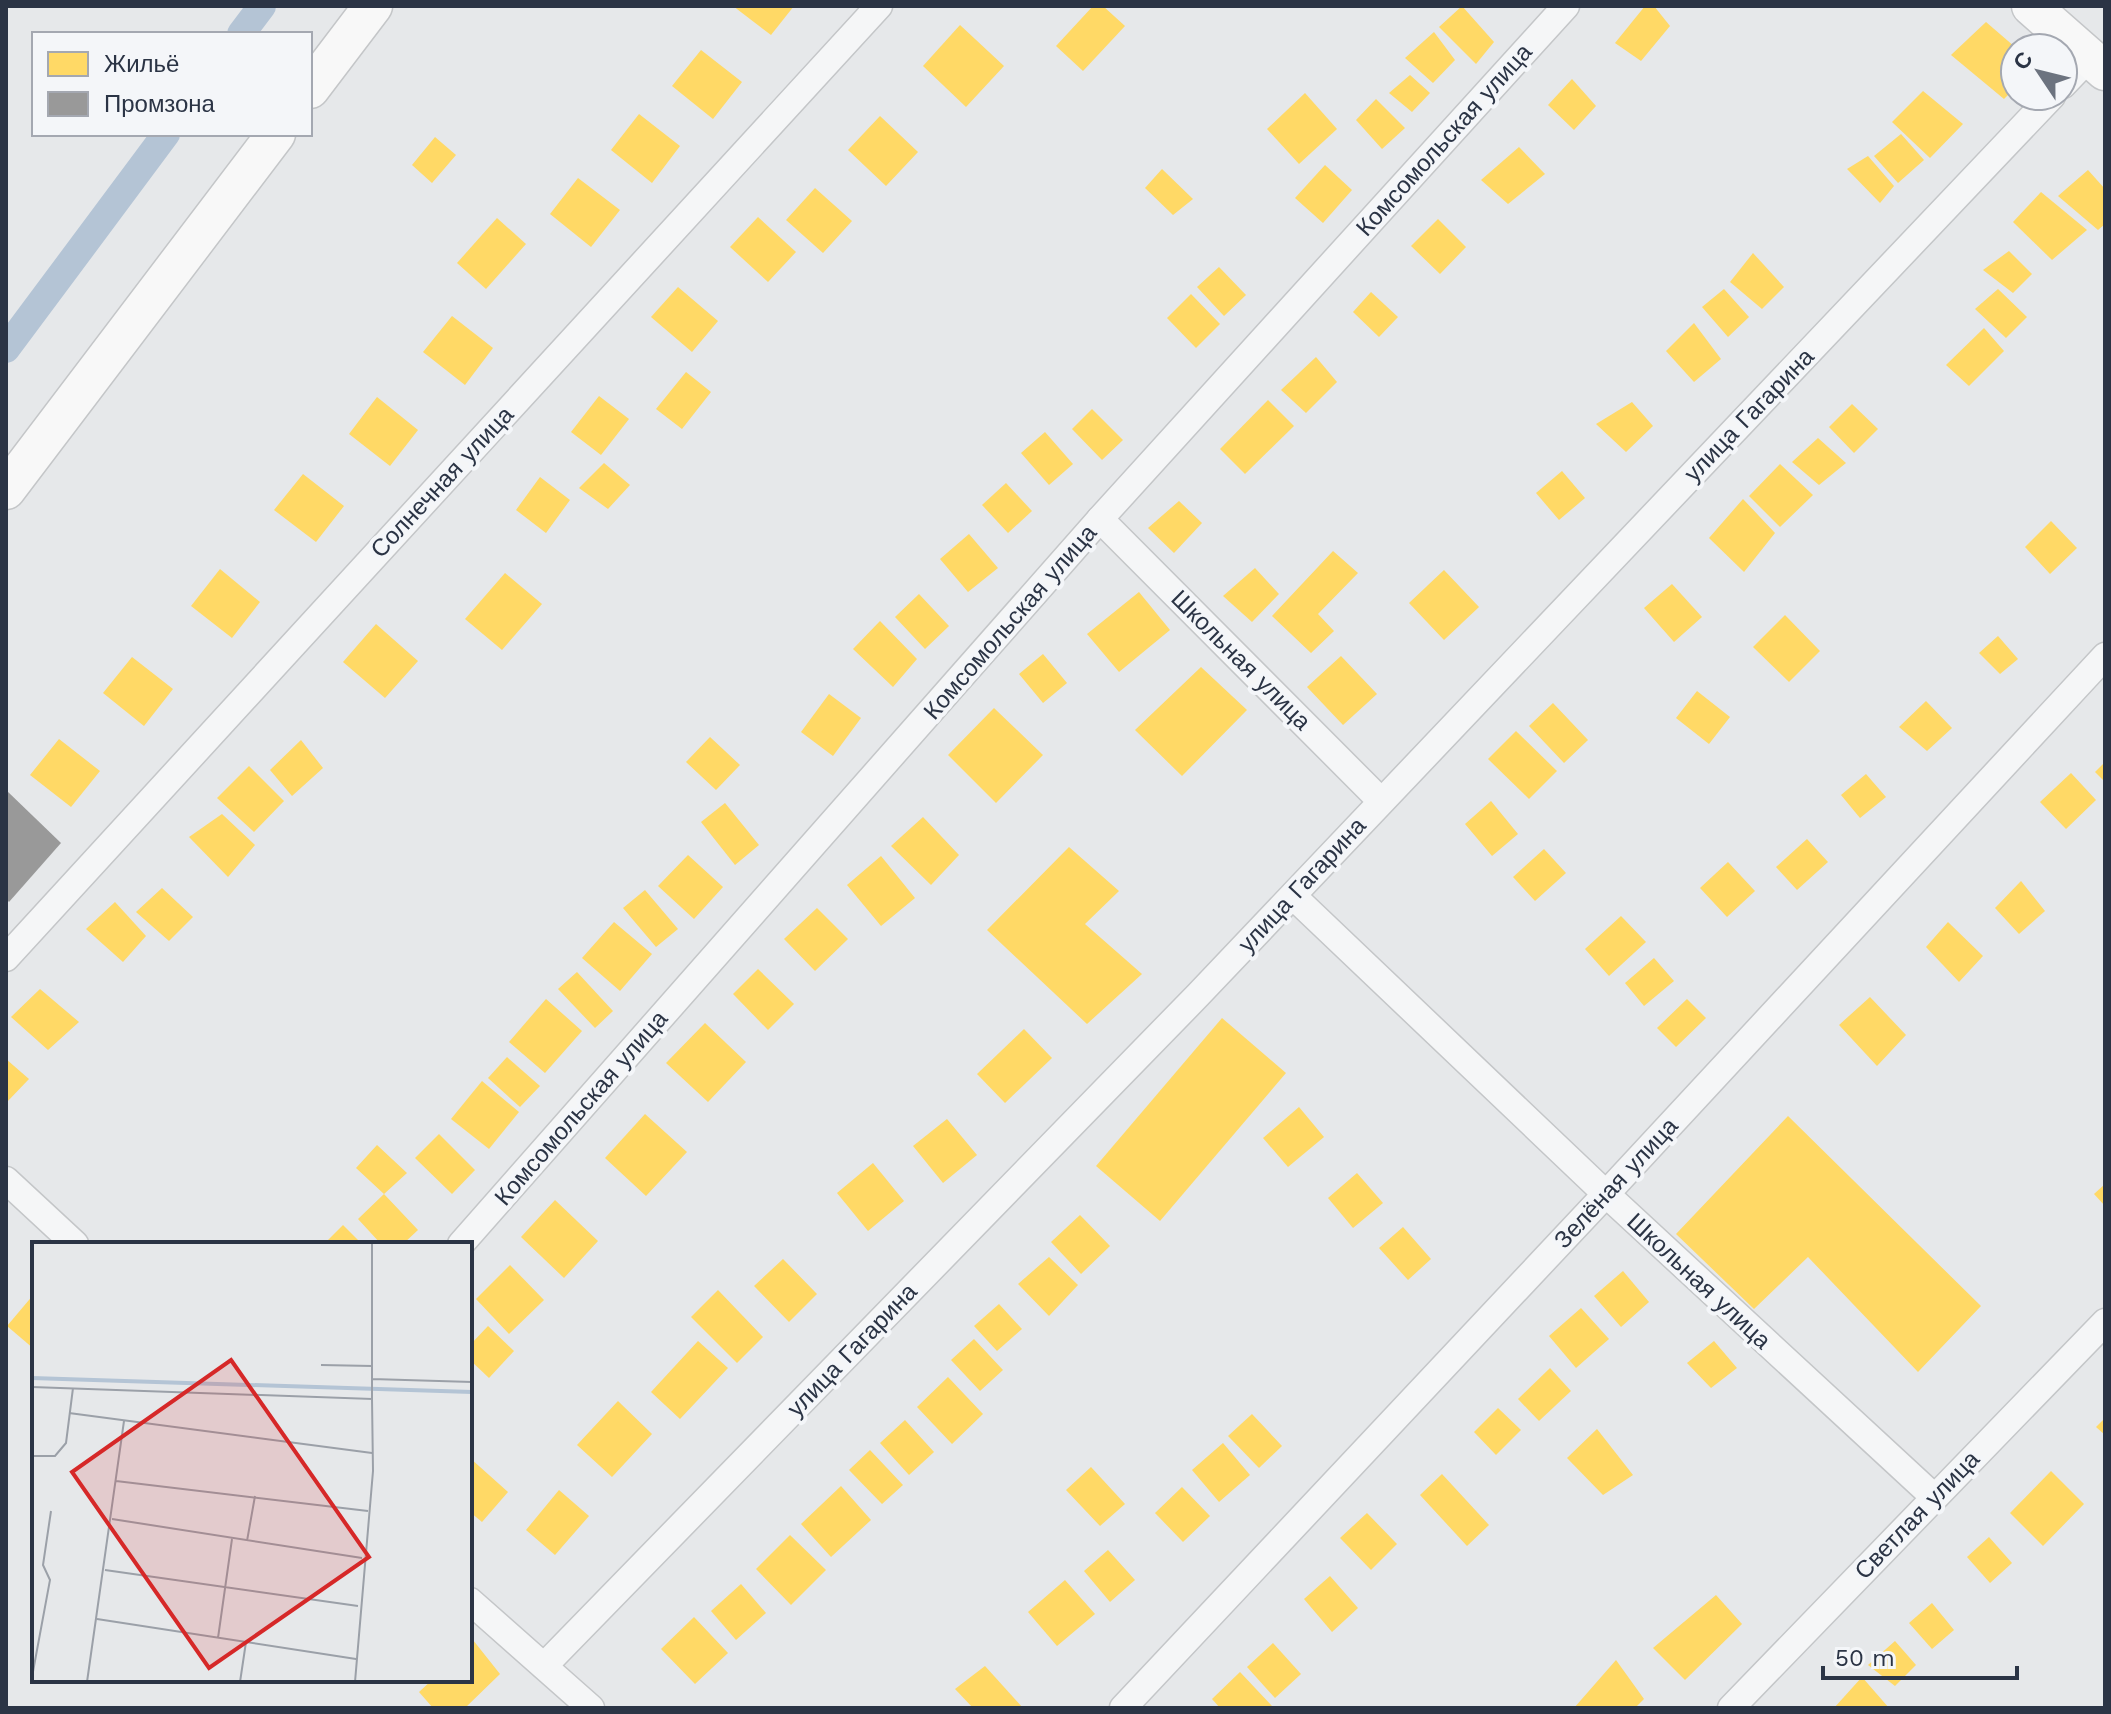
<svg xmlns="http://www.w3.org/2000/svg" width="2111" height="1714" font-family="'Work Sans',sans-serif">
<rect width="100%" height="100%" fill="#e6e8ea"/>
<!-- homes -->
<g fill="#ffd966">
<path d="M733 6H794L771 35Z"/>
<path d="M1093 6H1103L1125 26 1083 71 1056 46Z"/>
<path d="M1462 6 1494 42 1476 64 1439 27Z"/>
<path d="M1645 6H1654L1670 26 1641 61 1615 43Z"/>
<path d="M1986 22 2015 47V88L2004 99 1951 55Z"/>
<path d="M960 25 1004 66 966 107 923 66Z"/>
<path d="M1434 32 1455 60 1433 83 1405 58Z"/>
<path d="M701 50 742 82 713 119 672 86Z"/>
<path d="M1410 75 1430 93 1412 112 1389 93Z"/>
<path d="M1572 79 1596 106 1574 130 1548 105Z"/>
<path d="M1923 91 1963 124 1930 158 1892 122Z"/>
<path d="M1305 93 1337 129 1299 164 1267 129Z"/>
<path d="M1376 99 1405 128 1382 149 1356 120Z"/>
<path d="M639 114 680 146 652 183 611 150Z"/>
<path d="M880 116 918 152 886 186 848 150Z"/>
<path d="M1901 134 1924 160 1898 183 1874 156Z"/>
<path d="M435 137 456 155 432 183 412 165Z"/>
<path d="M1519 147 1545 174 1508 204 1481 180Z"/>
<path d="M1868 156 1894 186 1880 203 1847 169Z"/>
<path d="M1325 165 1352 190 1323 223 1295 198Z"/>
<path d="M1162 169 1193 199 1173 215 1145 188Z"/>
<path d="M2088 170 2105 189V224L2098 230 2058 196Z"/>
<path d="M578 178 620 210 591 247 550 214Z"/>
<path d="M815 188 852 221 823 253 786 220Z"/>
<path d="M2041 192 2087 230 2052 260 2013 222Z"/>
<path d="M758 217 796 252 768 282 730 247Z"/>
<path d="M497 218 526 244 486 289 457 263Z"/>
<path d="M1438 219 1466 247 1440 274 1411 246Z"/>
<path d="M2009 251 2032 274 2013 293 1983 270Z"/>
<path d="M1753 253 1784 287 1762 309 1730 282Z"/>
<path d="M1219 267 1246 295 1224 316 1197 287Z"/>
<path d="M678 287 718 321 692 352 651 317Z"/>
<path d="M1724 289 1749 317 1728 337 1702 307Z"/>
<path d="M1998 289 2027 317 2006 338 1975 309Z"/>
<path d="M1371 292 1398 317 1379 337 1353 312Z"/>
<path d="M1191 294 1220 324 1196 348 1167 318Z"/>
<path d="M452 316 493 348 465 385 423 352Z"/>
<path d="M1694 323 1721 359 1694 382 1666 351Z"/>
<path d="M1984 328 2004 351 1969 386 1946 365Z"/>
<path d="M1316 357 1337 382 1306 413 1281 390Z"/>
<path d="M686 372 711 392 682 429 656 409Z"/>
<path d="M599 396 629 419 601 455 571 432Z"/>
<path d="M377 397 418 430 390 466 349 434Z"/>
<path d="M1268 400 1294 426 1245 474 1220 449Z"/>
<path d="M1632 402 1653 426 1626 452 1596 424Z"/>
<path d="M1852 404 1878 429 1854 453 1829 427Z"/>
<path d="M1092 409 1123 440 1102 460 1072 429Z"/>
<path d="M1045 432 1073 464 1049 485 1021 453Z"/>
<path d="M1818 438 1846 463 1819 485 1792 462Z"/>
<path d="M604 463 630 485 608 509 579 488Z"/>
<path d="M1780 464 1813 495 1780 527 1749 496Z"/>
<path d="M1562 471 1585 498 1559 520 1536 493Z"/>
<path d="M303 474 344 506 316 542 274 510Z"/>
<path d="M540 477 570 500 546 533 516 510Z"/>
<path d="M1006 483 1032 511 1008 533 982 505Z"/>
<path d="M1743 499 1775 533 1744 572 1709 538Z"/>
<path d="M1179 501 1202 523 1174 553 1148 528Z"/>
<path d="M2051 521 2077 548 2050 574 2025 547Z"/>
<path d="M969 534 998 568 968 592 940 559Z"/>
<path d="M1333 551 1358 573 1318 614 1334 631 1311 653 1272 616Z"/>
<path d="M1255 568 1279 594 1252 622 1223 596Z"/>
<path d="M220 569 260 602 232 638 191 606Z"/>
<path d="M1444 570 1479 607 1444 640 1409 603Z"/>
<path d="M505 573 542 604 502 650 465 619Z"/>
<path d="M1672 584 1702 617 1674 642 1644 608Z"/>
<path d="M1139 592 1170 630 1119 672 1087 634Z"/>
<path d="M919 594 949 626 925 649 895 617Z"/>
<path d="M1785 615 1820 651 1789 682 1753 647Z"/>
<path d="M880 621 917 659 893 687 853 649Z"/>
<path d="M376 624 418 661 385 698 343 662Z"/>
<path d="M1998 636 2018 659 2000 674 1979 653Z"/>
<path d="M1043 654 1067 683 1043 703 1019 674Z"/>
<path d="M1341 656 1377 694 1343 725 1307 687Z"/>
<path d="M132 657 173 689 144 726 103 693Z"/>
<path d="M1201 667 1247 710 1182 776 1135 730Z"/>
<path d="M1697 691 1730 717 1709 744 1676 718Z"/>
<path d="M829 694 861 718 833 756 801 732Z"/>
<path d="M1926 701 1952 728 1927 751 1899 727Z"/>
<path d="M1553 703 1588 740 1564 763 1529 726Z"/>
<path d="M994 708 1043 755 996 803 948 755Z"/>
<path d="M1516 731 1557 771 1529 799 1488 759Z"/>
<path d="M710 737 740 765 716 790 686 762Z"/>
<path d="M59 739 100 771 71 807 30 775Z"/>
<path d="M301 740 323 768 292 796 270 770Z"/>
<path d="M2105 762V782L2095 772Z"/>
<path d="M249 766 284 801 254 832 217 798Z"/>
<path d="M2071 773 2096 800 2066 829 2040 802Z"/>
<path d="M1866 774 1886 797 1860 818 1841 795Z"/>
<path d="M1491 801 1518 834 1492 856 1465 824Z"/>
<path d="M725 803 759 845 735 865 701 822Z"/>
<path d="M222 814 255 845 228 877 189 837Z"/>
<path d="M923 817 959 855 931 885 891 846Z"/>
<path d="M1807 839 1828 862 1797 890 1776 867Z"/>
<path d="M1069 847 1119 891 1085 924 1142 974 1087 1024 987 930Z"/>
<path d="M1544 849 1566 873 1535 901 1513 877Z"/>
<path d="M688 855 723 887 694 919 658 886Z"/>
<path d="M881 856 915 898 881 926 847 885Z"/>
<path d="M1728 862 1755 891 1727 917 1700 888Z"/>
<path d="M2021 881 2045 911 2019 934 1995 908Z"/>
<path d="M162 888 193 917 169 941 136 912Z"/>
<path d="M645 890 678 929 656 947 623 908Z"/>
<path d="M115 902 146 936 123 962 86 929Z"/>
<path d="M817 908 848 939 815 971 784 939Z"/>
<path d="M1621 916 1646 942 1609 976 1585 949Z"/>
<path d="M614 922 652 954 620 991 582 958Z"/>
<path d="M1948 922 1983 956 1959 982 1926 947Z"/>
<path d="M1654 958 1674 981 1644 1006 1625 983Z"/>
<path d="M758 969 794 1004 768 1030 733 994Z"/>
<path d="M577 972 613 1011 595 1028 558 989Z"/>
<path d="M40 989 79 1022 48 1050 11 1017Z"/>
<path d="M1870 997 1906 1035 1877 1066 1839 1025Z"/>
<path d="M546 999 582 1031 545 1073 509 1042Z"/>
<path d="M1687 999 1706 1018 1676 1047 1657 1028Z"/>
<path d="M1222 1018 1286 1073 1160 1221 1096 1166Z"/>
<path d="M705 1023 746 1062 708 1102 666 1063Z"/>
<path d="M1024 1029 1052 1058 1005 1103 977 1074Z"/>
<path d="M507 1057 540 1086 520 1107 488 1078Z"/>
<path d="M6 1059 29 1079 6 1103Z"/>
<path d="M482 1081 519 1112 489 1149 451 1119Z"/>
<path d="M1299 1107 1324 1137 1288 1167 1263 1138Z"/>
<path d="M645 1114 687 1152 646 1196 605 1158Z"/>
<path d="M1788 1116 1981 1306 1918 1372 1808 1257 1754 1309 1676 1234Z"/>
<path d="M947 1119 977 1155 943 1183 913 1146Z"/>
<path d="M439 1134 475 1170 452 1194 415 1158Z"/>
<path d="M377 1145 407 1173 384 1194 418 1230 403 1244H381L358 1219 384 1194 356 1168Z"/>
<path d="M873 1163 904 1201 868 1231 837 1193Z"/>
<path d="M1357 1173 1383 1203 1353 1228 1328 1198Z"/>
<path d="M2105 1184V1206L2094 1194Z"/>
<path d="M555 1200 598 1241 564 1278 521 1237Z"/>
<path d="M1080 1215 1110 1246 1081 1274 1051 1242Z"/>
<path d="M343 1225 362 1244H324Z"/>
<path d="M1403 1227 1431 1259 1408 1280 1379 1248Z"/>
<path d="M1049 1257 1078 1285 1049 1316 1018 1284Z"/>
<path d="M783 1259 817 1294 789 1322 754 1286Z"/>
<path d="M510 1265 544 1300 509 1334 476 1299Z"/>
<path d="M1623 1271 1649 1302 1621 1327 1594 1296Z"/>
<path d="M718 1290 763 1337 737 1363 691 1317Z"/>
<path d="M34 1294V1349L7 1326Z"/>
<path d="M999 1304 1022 1329 997 1351 974 1326Z"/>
<path d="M1581 1308 1609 1339 1576 1368 1549 1336Z"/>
<path d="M488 1326 514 1351 489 1378 470 1360V1345Z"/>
<path d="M974 1339 1003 1370 980 1391 951 1360Z"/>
<path d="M698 1341 728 1368 680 1419 651 1392Z"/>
<path d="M1714 1341 1737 1368 1711 1388 1687 1363Z"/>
<path d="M1550 1368 1571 1391 1539 1421 1518 1399Z"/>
<path d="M948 1377 983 1414 952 1444 917 1407Z"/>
<path d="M618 1401 652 1434 612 1477 577 1445Z"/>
<path d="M1498 1408 1521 1430 1496 1455 1474 1432Z"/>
<path d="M1252 1414 1282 1446 1259 1468 1228 1436Z"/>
<path d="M2105 1418V1435L2096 1427Z"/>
<path d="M905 1420 934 1452 909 1475 880 1443Z"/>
<path d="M1597 1429 1633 1475 1603 1495 1567 1458Z"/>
<path d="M1223 1443 1250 1475 1219 1502 1192 1470Z"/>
<path d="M870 1450 903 1485 882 1504 849 1470Z"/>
<path d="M470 1458 508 1492 482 1522 470 1512Z"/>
<path d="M1091 1467 1125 1504 1100 1526 1066 1490Z"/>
<path d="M2051 1471 2084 1504 2043 1546 2010 1513Z"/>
<path d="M1442 1474 1489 1525 1467 1546 1420 1495Z"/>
<path d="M841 1486 871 1520 831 1557 801 1524Z"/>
<path d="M1182 1487 1210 1516 1183 1542 1155 1513Z"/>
<path d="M559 1490 589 1516 555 1555 526 1530Z"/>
<path d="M1367 1513 1397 1544 1371 1570 1340 1538Z"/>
<path d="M790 1535 826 1570 791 1605 756 1569Z"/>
<path d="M1989 1537 2012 1563 1990 1583 1967 1557Z"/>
<path d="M1108 1550 1135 1580 1110 1602 1084 1571Z"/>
<path d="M1330 1576 1358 1608 1332 1632 1304 1599Z"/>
<path d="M1065 1580 1095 1614 1057 1646 1028 1612Z"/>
<path d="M741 1584 766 1613 736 1640 711 1611Z"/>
<path d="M1716 1595 1742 1624 1685 1680 1653 1648Z"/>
<path d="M1932 1603 1954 1630 1932 1649 1909 1623Z"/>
<path d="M694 1617 728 1653 695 1684 661 1649Z"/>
<path d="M473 1640 500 1674 465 1708H433L419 1692 432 1680H470V1643Z"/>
<path d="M1895 1641 1916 1665 1895 1686 1868 1665Z"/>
<path d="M1273 1643 1301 1674 1275 1698 1247 1667Z"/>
<path d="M1616 1660 1644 1699 1635 1708H1574Z"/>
<path d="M985 1666 1023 1708H973L955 1689Z"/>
<path d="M1240 1672 1272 1706 1270 1708H1220L1212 1699Z"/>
<path d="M1862 1677 1889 1708H1834Z"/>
</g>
<!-- industry -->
<path fill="#999" d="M6 790 61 843 9 902 6 899Z"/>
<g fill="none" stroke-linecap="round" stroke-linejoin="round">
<!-- canal -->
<g stroke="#b4c4d5" stroke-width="28">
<path d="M241 34 262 6"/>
<path d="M6 349 166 134"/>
</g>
<!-- street casing -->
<g stroke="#c4c6c8" stroke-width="29">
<g id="street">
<path d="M2063 85 2089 58"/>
<path d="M1100 519 1381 801"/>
<path d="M1293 896 1606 1194 1934 1497"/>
<path d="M6 958 879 6"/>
<path d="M6 1180 75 1244"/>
<path d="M461 1244 1100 519 1566 6"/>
<path d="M470 1601 591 1708"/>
<path d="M544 1666 1198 995 2052 96"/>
<path d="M1123 1708 1606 1194 2105 656"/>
<path d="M1731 1708 2105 1322"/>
</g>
</g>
<!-- secondary casing -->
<g stroke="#c4c6c8" stroke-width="41">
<g id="secondary">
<path d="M2031 6 2105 71"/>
<path d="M310 89 373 6"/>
<path d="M6 490 276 134"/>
</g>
</g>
<!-- street -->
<use href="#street" stroke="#f5f6f7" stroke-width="26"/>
<!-- secondary -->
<use href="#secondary" stroke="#f8f8f8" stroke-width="38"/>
</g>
<g text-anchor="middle" stroke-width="8" stroke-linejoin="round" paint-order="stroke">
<!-- street labels -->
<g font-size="24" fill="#2b3445" stroke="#f4f6f9">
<text transform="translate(1444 140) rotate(-48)" y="8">Комсомольская улица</text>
<text transform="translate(1749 415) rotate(-46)" y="8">улица Гагарина</text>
<text transform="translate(442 482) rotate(-47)" y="8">Солнечная улица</text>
<text transform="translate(1010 622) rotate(-49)" y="8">Комсомольская улица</text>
<text transform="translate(1241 660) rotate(45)" y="8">Школьная улица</text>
<text transform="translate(1302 885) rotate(-47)" y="8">улица Гагарина</text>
<text transform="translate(581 1108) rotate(-49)" y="8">Комсомольская улица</text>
<text transform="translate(1616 1183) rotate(-47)" y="8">Зелёная улица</text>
<text transform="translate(1699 1281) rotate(43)" y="8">Школьная улица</text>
<text transform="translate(852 1350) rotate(-46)" y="8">улица Гагарина</text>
<text transform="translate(1917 1515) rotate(-46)" y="8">Светлая улица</text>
</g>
</g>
<!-- overview -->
<g transform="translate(32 1242)">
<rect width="440" height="440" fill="#e6e8ea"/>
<path fill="none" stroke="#b4c4d5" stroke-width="4" d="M0 136 440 150"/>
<path fill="none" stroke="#9ba0a8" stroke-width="2" d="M289 123 340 124M340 137 440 140M0 145 340 157V0M37 171 340 211M0 214H23L34 201 41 146M84 239 336 269M80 277 330 316M215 299 223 254M73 328 326 364M65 377 324 417M186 396 200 297M0 435 18 338 11 323 19 269M55 440 92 179M208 440 214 400M323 440 341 229 340 157"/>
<path fill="#d62828" fill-opacity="0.15" stroke="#d62828" stroke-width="4" d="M199 118 337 315 177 426 40 230Z"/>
<rect width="440" height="440" fill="none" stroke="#2b3445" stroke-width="4"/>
</g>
<!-- border -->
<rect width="2111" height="1714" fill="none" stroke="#2b3445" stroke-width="16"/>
<!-- legend -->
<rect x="32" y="32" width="280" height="104" fill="#f4f6f9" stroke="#a4a8b1" stroke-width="2"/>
<rect x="48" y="52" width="40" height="24" fill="#ffd966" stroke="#a4a8b1" stroke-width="2"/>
<text x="104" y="72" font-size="24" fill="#2b3445">Жильё</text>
<rect x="48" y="92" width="40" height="24" fill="#999999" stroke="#a4a8b1" stroke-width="2"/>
<text x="104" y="112" font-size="24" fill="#2b3445">Промзона</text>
<!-- north arrow -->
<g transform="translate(2039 72) rotate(305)"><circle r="38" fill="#f4f6f9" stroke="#a4a8b1" stroke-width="2"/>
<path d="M0-6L14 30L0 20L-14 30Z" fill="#6c737f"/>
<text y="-12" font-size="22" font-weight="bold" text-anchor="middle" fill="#2b3445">С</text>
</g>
<!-- scale -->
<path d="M1823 1666v12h194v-12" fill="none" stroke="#2b3445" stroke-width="4"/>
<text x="1835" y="1666" font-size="24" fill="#2b3445" stroke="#f4f6f9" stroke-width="6" paint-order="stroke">50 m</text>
</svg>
